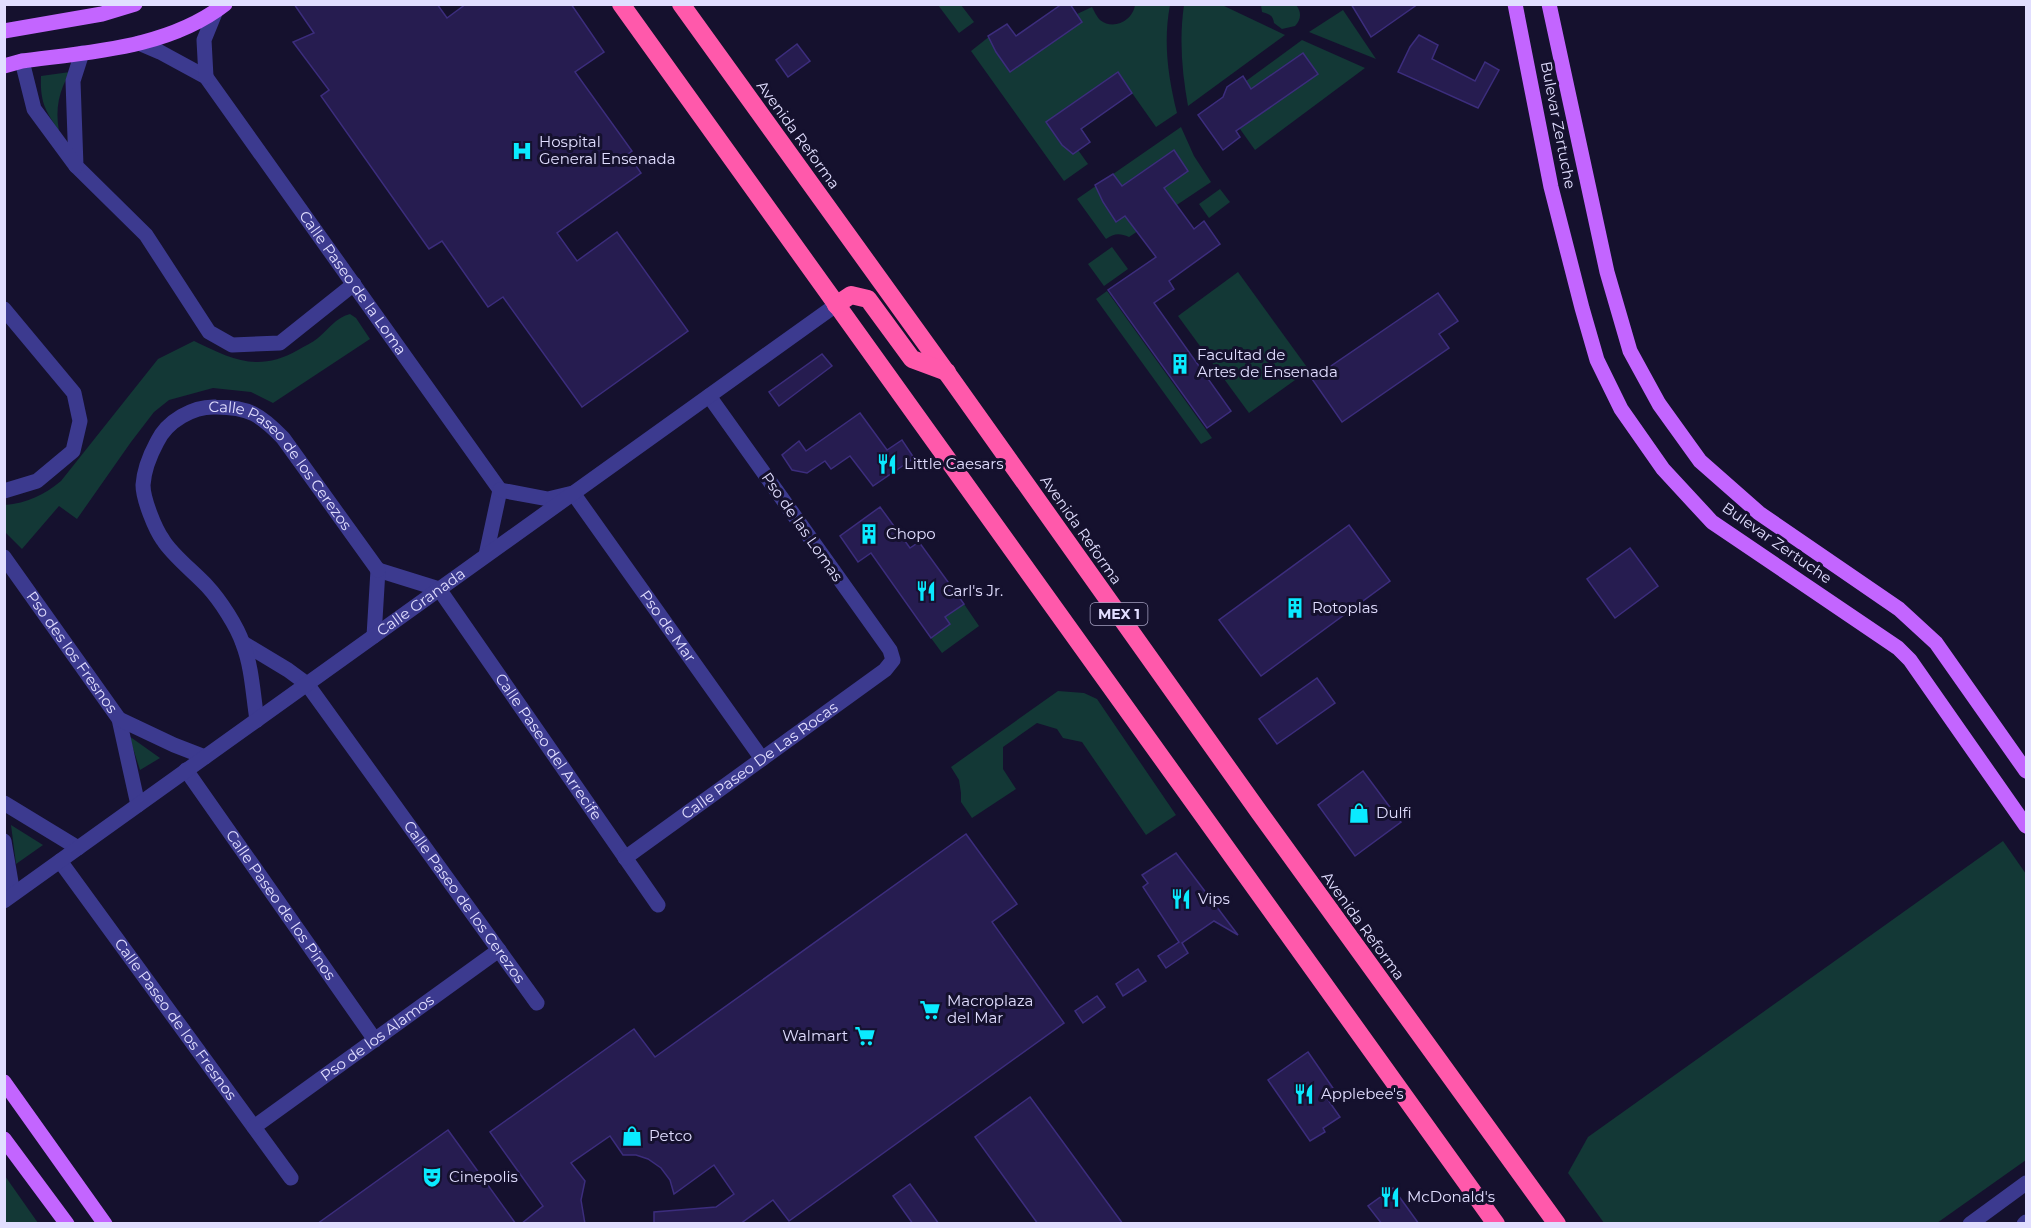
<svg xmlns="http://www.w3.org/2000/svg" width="2031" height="1228" font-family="Montserrat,sans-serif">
<rect width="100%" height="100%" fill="#15112e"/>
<!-- green -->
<g fill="#133836">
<path d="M938 5H961L974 22 959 33Z"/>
<path d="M1135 5H1170C1163 42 1168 77 1177 113L1156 127 1132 93 1082 129 1090 142 1078 150 1088 164 1064 181 971 51 990 36 995 51 1010 72 1082 22 1077 14 1092 7C1094 11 1097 17 1100 20 1114 31 1133 20 1135 5Z"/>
<path d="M1184 5H1222L1285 35 1188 106C1182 73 1179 39 1184 5Z"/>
<path d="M1261 5H1296C1302 12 1301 20 1295 26L1282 29 1274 23C1273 15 1269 14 1262 12Z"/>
<path d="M1343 10 1376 59 1309 32Z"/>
<path d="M1302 40 1365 68 1255 150 1225 108 1246 81Z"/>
<path d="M70 72C59 91 55 108 59 131 45 110 40 102 41 76Z"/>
<path d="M1181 127 1194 156 1211 182 1129 237C1120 233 1114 233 1106 239L1077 199Z"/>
<path d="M1220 189 1230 202 1209 218 1199 204Z"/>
<path d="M1112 247 1128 269 1104 286 1088 264Z"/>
<path d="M1238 272 1309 370 1249 413 1178 316Z"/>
<path d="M1107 291 1212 438 1201 444 1096 299Z"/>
<path d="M350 314 356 318 370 339 273 403 251 392 213 388 169 400 154 412 131 442 77 519 59 506 22 549 5 532V505C27 503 44 495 61 481L158 359 194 341C231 359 258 373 298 350 304 346 312 343 318 338 329 329 335 318 350 314Z"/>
<path d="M964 604 979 626 942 653 931 638 950 624 945 617Z"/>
<path d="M1058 691 1084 693 1097 699 1176 815 1146 835 1082 742 1063 738 1057 729 1037 723 1003 747V769L1016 789 972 818 961 802V793L959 780 951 767Z"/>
<path d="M129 736 160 758 140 770Z"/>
<path d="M11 825 43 845 16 864Z"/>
<path d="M2003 841 2026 874V1160L1937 1223H1604L1568 1173 1588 1137Z"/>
<path d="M5 1176 38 1223H5Z"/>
</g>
<!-- building -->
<g fill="#261c50" stroke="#3c2d7d" stroke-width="1.5">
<path d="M294 4H437L447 18 466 4H571L604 52 575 72 632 151 628 154 641 173 557 233 577 261 617 232 688 331 582 407 503 297 488 307 442 241 429 249 321 96 329 90 293 42 314 33Z"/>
<path d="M1062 4H1070L1082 22 1010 72 996 52 988 36 1007 24 1016 36Z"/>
<path d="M1351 4H1418L1371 37Z"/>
<path d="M1419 35 1438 45 1432 59 1475 81 1485 62 1499 70 1478 108 1398 72 1410 47Z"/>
<path d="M797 44 810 61 788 77 776 60Z"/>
<path d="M1303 53 1318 74 1236 131 1240 137 1223 150 1198 115 1223 97 1227 87 1243 76 1251 89Z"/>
<path d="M1118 72 1132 93 1081 129 1090 142 1073 154 1062 145 1046 122Z"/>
<path d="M1174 150 1188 171 1164 188 1194 229 1204 221 1220 244 1169 281 1174 289 1154 303 1231 411 1207 428 1108 290 1156 257 1125 216 1116 222 1103 202 1095 185 1113 174 1122 186Z"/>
<path d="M1438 293 1458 321 1439 334 1449 348 1342 422 1312 379Z"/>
<path d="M822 354 832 366 779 406 769 392Z"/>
<path d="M860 413 887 450 902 440 914 458 873 486 850 456 831 469 825 461 807 473 792 470 782 455 799 441 806 451Z"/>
<path d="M880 507 910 548 919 542 964 604 945 617 950 624 931 638 871 553 858 562 840 536Z"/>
<path d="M1349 525 1390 581 1261 676 1219 620Z"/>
<path d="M1630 548 1658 586 1615 618 1587 579Z"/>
<path d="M1317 678 1335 703 1277 744 1259 719Z"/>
<path d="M1363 771 1401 822 1355 856 1318 805Z"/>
<path d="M966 834 1017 904 992 922 1064 1023 789 1221 773 1200 740 1224H654V1212L716 1207 734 1194 714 1165 674 1194 670 1180 661 1168 648 1159 636 1155H623L610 1136 571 1163 585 1181 581 1200 585 1224H521L543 1206 490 1132 634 1029 655 1057Z"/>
<path d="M1176 853 1238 935 1214 921 1182 943 1188 953 1166 968 1158 956 1179 942 1143 887 1148 883 1142 875Z"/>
<path d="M1138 969 1146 981 1123 996 1116 984Z"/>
<path d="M1097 996 1105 1007 1083 1023 1075 1011Z"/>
<path d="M1308 1052 1335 1091 1326 1097 1340 1117 1323 1128 1325 1132 1310 1141 1268 1080Z"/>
<path d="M1030 1097 1123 1224H1038L975 1137Z"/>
<path d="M448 1130 516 1224H317Z"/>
<path d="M910 1184 939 1224H913L893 1196Z"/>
<path d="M1393 1188 1419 1224H1382L1368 1206Z"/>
</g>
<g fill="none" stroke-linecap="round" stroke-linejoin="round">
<!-- minor -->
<g stroke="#3c3a8f" stroke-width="15">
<path id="s1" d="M139 43 160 52 206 77 500 490 486 555"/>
<path d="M82 53 73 81 76 166 146 235 209 332 232 345 280 343 354 284"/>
<path d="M22 61 34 109 76 166"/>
<path d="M206 77 204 40 215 13"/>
<path d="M4 309 74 393 80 421 73 451 37 481 4 491"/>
<path id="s2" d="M500 490 548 499 573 493 762 759"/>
<path id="s3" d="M4 557 119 719 138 805"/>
<path id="s4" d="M378 570 439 589 658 905"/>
<path d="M374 636 378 570"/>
<path id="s5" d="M243 643 288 670 307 684 537 1003"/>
<path d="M119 719 174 745 205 757"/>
<path id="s6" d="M257 720C253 695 252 667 243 644 237 626 220 600 207 586 194 572 172 555 163 540 155 529 143 499 143 485 144 470 150 455 157 442 167 421 193 406 216 407 249 407 261 415 283 438L378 570"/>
<path id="s7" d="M186 770 375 1040"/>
<path d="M4 803 78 848"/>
<path d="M4 841 13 894"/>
<path id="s8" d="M625 858 885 670 893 660 890 650 709 396"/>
<path id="s9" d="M60 861 291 1178"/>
<path id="s10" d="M4 901 836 305"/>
<path id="s11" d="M254 1127 499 950"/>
<path d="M1970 1224 2026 1183"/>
<path d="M2024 1224 2026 1222"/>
</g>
<!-- major -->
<g stroke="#c365ff" stroke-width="15">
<path d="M1515 4 1551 187 1582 308 1597 360 1621 409 1663 469 1712 522 1898 648 1910 660 2026 826"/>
<path d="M1549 4 1607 272 1630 351 1659 404 1700 461 1759 513 1899 609 1936 643 2026 771"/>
<path d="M4 31 102 14 135 4"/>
<path d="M4 66 22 61C90 52 169 48 225 4"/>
<path d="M4 1082 105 1224"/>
<path d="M4 1139 67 1224"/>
</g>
<!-- highway -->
<g stroke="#ff59ab" stroke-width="18">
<path d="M621 4 1496 1224"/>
<path d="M681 4 952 380 1259 812 1557 1224"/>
<path d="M836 305 851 295 868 299 912 359 947 372"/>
</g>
</g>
<!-- icons -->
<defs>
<g id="hospital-bare" transform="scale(1.62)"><path d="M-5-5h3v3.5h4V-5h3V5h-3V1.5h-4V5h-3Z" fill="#0aeaff" stroke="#15112e" stroke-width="2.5" paint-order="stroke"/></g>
<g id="building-bare" transform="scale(1.62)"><path d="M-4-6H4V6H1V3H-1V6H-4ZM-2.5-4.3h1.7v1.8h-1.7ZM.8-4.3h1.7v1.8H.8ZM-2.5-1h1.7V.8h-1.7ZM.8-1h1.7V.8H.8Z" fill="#0aeaff" stroke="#15112e" stroke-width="2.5" paint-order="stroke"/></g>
<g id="restaurant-bare" transform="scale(1.62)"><path d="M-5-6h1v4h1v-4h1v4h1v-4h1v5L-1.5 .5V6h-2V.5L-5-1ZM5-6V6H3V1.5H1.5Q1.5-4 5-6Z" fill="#0aeaff" stroke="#15112e" stroke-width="2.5" paint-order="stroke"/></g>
<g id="shop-bare" transform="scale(1.62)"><path d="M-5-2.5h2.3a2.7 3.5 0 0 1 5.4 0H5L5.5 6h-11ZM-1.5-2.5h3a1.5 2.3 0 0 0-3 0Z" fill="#0aeaff" stroke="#15112e" stroke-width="2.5" paint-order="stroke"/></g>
<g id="supermarket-bare" transform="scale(1.62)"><path d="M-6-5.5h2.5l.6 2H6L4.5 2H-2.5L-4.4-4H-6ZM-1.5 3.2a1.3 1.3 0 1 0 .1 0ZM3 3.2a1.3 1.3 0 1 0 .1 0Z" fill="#0aeaff" stroke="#15112e" stroke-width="2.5" paint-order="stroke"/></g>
<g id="theatre-bare" transform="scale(1.62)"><path d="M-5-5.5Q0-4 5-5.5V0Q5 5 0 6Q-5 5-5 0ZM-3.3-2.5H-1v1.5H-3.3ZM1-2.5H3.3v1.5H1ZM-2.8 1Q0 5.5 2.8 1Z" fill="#0aeaff" stroke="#15112e" stroke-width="2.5" paint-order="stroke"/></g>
</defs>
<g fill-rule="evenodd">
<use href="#hospital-bare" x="522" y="151"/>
<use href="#building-bare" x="1180" y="364"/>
<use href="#restaurant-bare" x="887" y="464"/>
<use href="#building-bare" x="869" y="534"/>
<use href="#restaurant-bare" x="926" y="591"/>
<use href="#building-bare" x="1295" y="608"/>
<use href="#shop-bare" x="1359" y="813"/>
<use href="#restaurant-bare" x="1181" y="899"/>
<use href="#supermarket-bare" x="930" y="1010"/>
<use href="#supermarket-bare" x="865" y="1036"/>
<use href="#restaurant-bare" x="1304" y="1094"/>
<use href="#shop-bare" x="632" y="1136"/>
<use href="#theatre-bare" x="432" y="1177"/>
<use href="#restaurant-bare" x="1390" y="1197"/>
</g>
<g text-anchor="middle" stroke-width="6" stroke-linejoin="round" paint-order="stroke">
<!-- shield labels -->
<rect fill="#15112e" stroke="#a4a0c0" stroke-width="1.5" x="1090.5" y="603" width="57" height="22" rx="4.5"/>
<g font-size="14" font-weight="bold" fill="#e1deff">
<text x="1119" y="619">MEX 1</text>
</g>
<!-- street labels -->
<g font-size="15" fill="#e1deff" stroke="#15112e">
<text transform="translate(1558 125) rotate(79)" y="5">Bulevar Zertuche</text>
<text transform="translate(798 135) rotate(54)" y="5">Avenida Reforma</text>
<text dy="5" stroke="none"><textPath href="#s1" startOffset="328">Calle Paseo de la Loma</textPath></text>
<text dy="5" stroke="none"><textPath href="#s6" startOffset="477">Calle Paseo de los Cerezos</textPath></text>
<text transform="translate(802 527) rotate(55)" y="5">Pso de las Lomas</text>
<text transform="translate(1081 530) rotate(55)" y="5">Avenida Reforma</text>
<text transform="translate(1777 543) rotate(35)" y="5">Bulevar Zertuche</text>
<text dy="5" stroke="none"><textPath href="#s10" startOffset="513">Calle Granada</textPath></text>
<text dy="5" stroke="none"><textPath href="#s2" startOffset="238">Pso de Mar</textPath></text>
<text dy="5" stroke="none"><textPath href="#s3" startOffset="117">Pso des los Fresnos</textPath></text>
<text dy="5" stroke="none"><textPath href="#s4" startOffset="256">Calle Paseo del Arrecife</textPath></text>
<text dy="5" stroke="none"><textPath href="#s8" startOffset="166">Calle Paseo De Las Rocas</textPath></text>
<text dy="5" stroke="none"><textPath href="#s5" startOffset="345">Calle Paseo de los Cerezos</textPath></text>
<text dy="5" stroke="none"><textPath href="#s7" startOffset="165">Calle Paseo de los Pinos</textPath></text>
<text transform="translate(1363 926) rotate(54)" y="5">Avenida Reforma</text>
<text dy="5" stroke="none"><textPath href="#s9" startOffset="196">Calle Paseo de los Fresnos</textPath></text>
<text dy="5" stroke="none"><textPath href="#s11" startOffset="152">Pso de los Alamos</textPath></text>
</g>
<!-- poi labels -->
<g font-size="15" fill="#e1deff" stroke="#15112e" text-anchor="start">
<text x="539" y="147">Hospital<tspan x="539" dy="17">General Ensenada</tspan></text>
<text x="1197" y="360">Facultad de<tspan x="1197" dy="17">Artes de Ensenada</tspan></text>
<text x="904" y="469">Little Caesars</text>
<text x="886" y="539">Chopo</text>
<text x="943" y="596">Carl's Jr.</text>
<text x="1312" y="613">Rotoplas</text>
<text x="1376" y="818">Dulfi</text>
<text x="1198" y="904">Vips</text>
<text x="947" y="1006">Macroplaza<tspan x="947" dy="17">del Mar</tspan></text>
<text x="848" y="1041" text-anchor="end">Walmart</text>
<text x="1321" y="1099">Applebee's</text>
<text x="649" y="1141">Petco</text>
<text x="449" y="1182">Cinepolis</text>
<text x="1407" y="1202">McDonald's</text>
</g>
</g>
<!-- border -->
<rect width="2031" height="1228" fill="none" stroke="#e1deff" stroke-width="12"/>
</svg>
